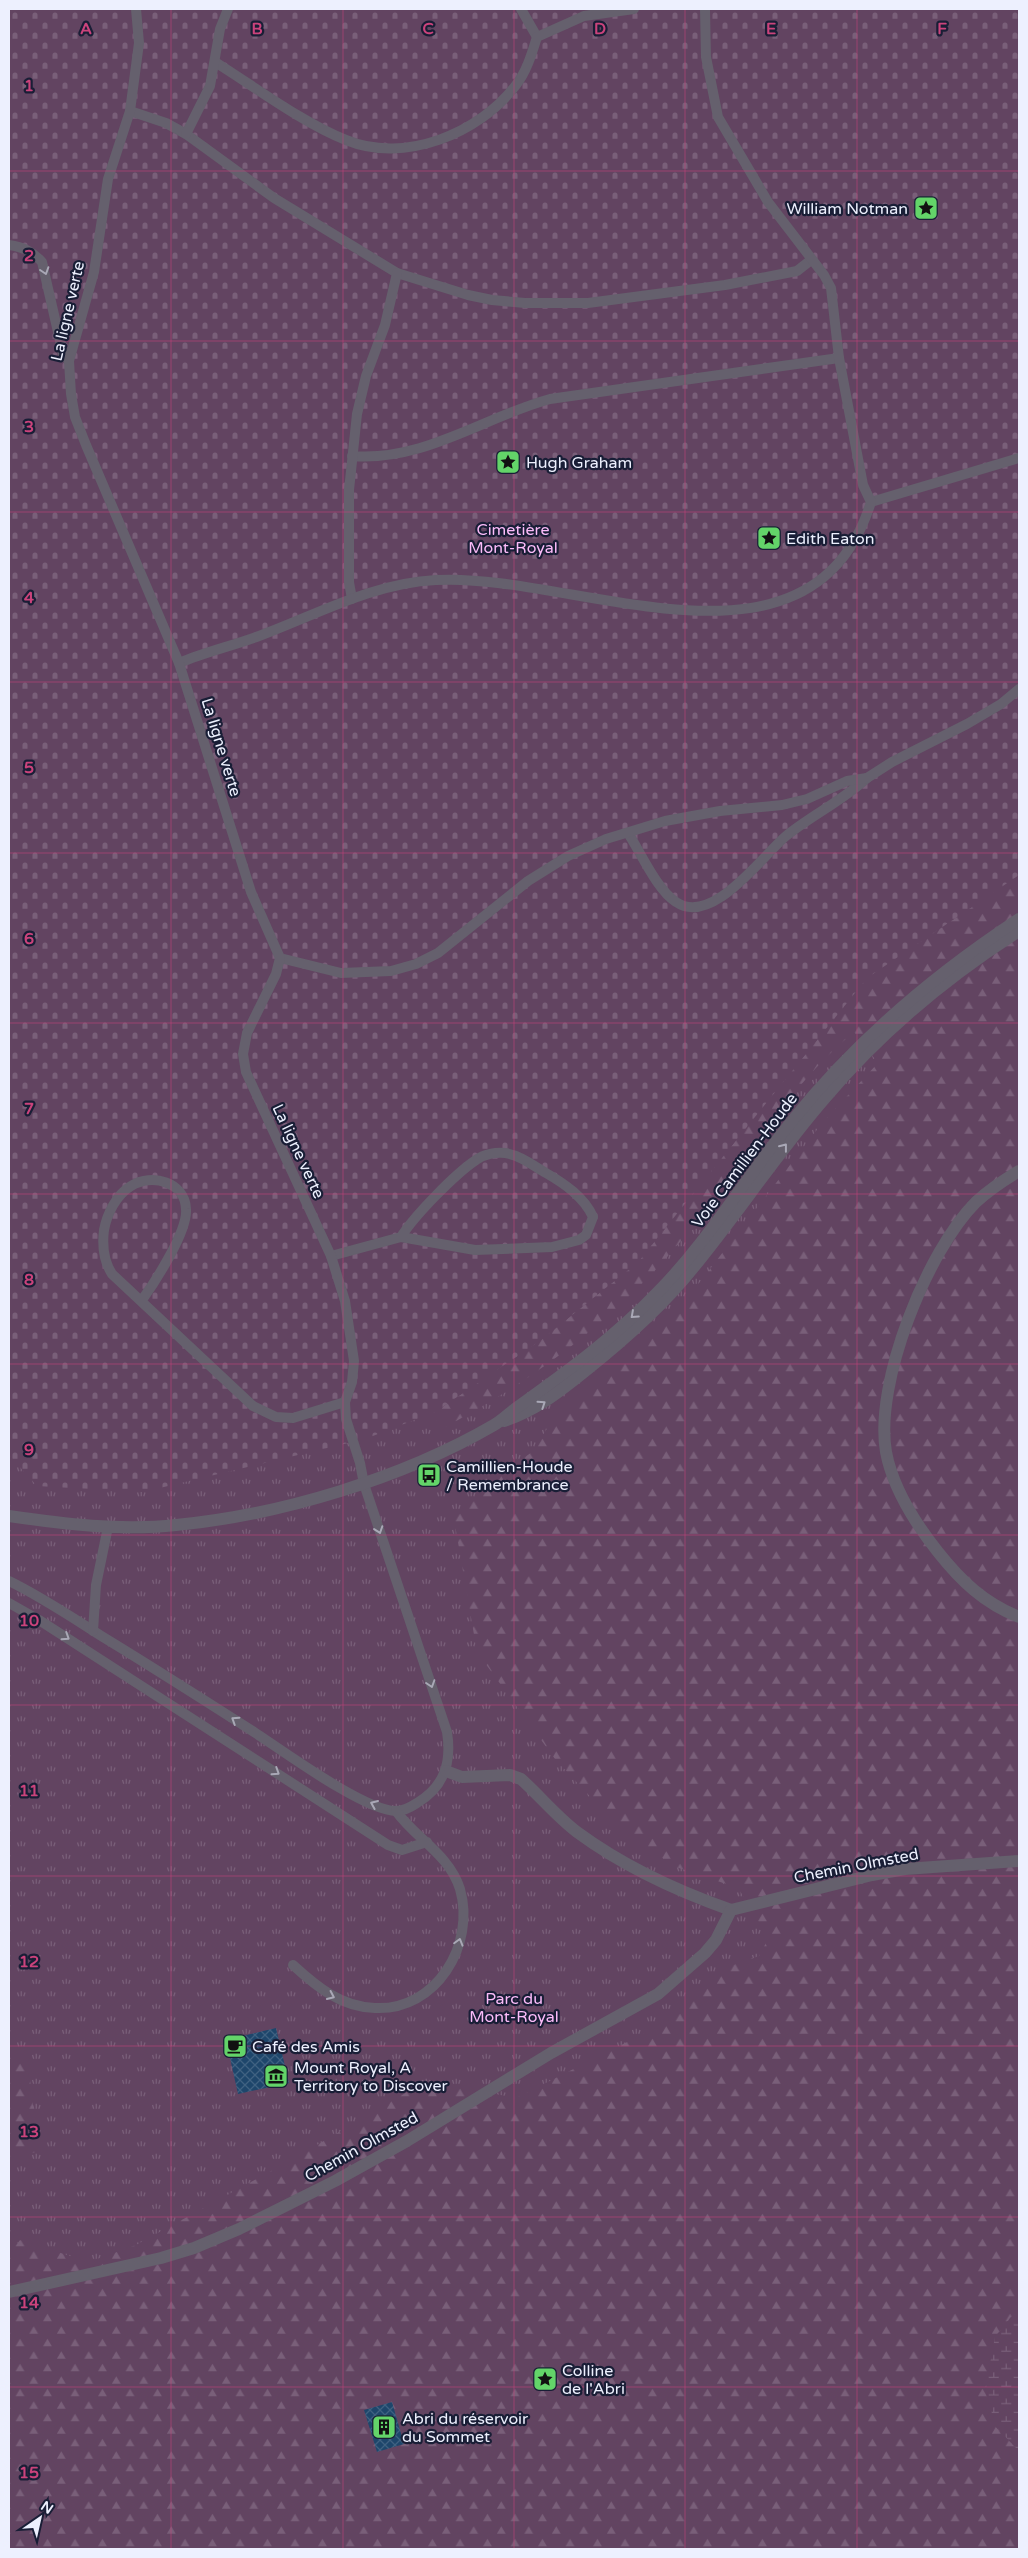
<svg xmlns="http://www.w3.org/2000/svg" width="1028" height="2558" font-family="'Varela Round',sans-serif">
<defs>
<pattern id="grass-tufts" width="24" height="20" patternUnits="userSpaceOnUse" patternTransform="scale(1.25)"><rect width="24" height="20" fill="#624461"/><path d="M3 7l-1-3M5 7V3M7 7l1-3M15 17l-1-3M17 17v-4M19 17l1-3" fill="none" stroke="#795f79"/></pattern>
<pattern id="forest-firs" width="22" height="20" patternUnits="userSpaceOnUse" patternTransform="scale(1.25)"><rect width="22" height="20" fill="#624461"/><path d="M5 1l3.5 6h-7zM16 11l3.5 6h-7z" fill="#795f79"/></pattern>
<pattern id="wetland-marsh" width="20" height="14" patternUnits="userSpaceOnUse" patternTransform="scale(1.25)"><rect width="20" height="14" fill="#624461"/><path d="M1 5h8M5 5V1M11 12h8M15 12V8" fill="none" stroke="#795f79"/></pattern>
<pattern id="cemetery-stones" width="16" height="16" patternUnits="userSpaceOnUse" patternTransform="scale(1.25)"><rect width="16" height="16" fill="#624461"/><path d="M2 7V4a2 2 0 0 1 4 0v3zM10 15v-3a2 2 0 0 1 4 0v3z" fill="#795f79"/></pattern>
<pattern id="building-cross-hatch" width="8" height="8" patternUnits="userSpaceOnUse" patternTransform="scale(1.25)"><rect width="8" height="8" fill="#1e466b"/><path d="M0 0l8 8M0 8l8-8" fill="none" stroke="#3f6181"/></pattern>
</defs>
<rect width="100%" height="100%" fill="#232741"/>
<!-- grass -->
<path fill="url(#grass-tufts)" d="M1019 814V2549H9V1442Z"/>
<!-- forest -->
<g fill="url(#forest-firs)">
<path d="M1019 875V2307L995 2337 996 2427 1019 2451V2549H9V2253L20 2240 89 2262 136 2245 293 2159 426 2081 516 2098 649 2031 733 1965 759 1956 767 1941 756 1916 738 1888 679 1868 628 1837 555 1759 477 1652 454 1519 486 1485 532 1452 552 1421 642 1341 700 1282 823 1122 878 1063 854 1032C789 1086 745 1161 693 1226 624 1314 537 1379 439 1430L435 1412 541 1340 638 1262 867 978Z"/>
<path d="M9 2044 28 2060 38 2152 9 2156Z"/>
</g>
<!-- wetland -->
<path fill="url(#wetland-marsh)" d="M1019 2307V2451L996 2427 985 2390 995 2337Z"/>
<!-- cemetery -->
<path fill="url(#cemetery-stones)" d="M9 9H1019V875L867 978 638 1262 541 1340 435 1412 365 1439 143 1492 37 1486 9 1455Z"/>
<!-- building -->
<g fill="url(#building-cross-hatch)">
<path d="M276 2028 289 2083 238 2094 226 2040Z"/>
<path d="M392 2402 404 2444 377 2452 364 2410Z"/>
</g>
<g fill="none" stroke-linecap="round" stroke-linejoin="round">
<!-- service -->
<g stroke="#65606d" stroke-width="10">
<path d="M521 9 537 37"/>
<path d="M215 62C255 87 303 123 346 140 404 164 479 134 516 85 527 71 532 53 537 37L584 16 634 9"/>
<path d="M130 111 166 123 186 134 274 198 397 273 468 295 492 300 525 303H588L725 285 797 271 811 260"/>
<path d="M186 134 210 86 220 29 228 9"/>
<path d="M9 245C23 247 32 251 42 262L63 354 69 361"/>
<path d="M352 456C423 462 484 417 550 399L839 358"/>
<path d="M871 502 1019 458"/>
<path d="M352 599 349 582V490L357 414 366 376 385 325 397 273"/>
<path d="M179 663C205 652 232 646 259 636 316 615 373 583 436 580 574 572 811 694 871 502L863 485 839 358 831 288 824 275 768 202 718 117 706 57 705 9"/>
<path d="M628 833C641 853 657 890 676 902 712 927 762 856 786 836 812 815 842 801 867 778"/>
<path d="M280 958 341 973 391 971 416 964 438 953 528 881 568 856 606 839 665 821 720 811 782 805 807 799 847 781 867 778 892 762 967 724 1001 704 1019 689"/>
<path d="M331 1256 401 1237 475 1250 552 1247 579 1240 586 1235 593 1217C584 1197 565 1184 546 1173 534 1166 520 1155 505 1153 496 1152 484 1154 476 1160 455 1174 414 1216 401 1237"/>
<path d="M142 1300C155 1282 188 1231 186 1209 185 1182 152 1173 131 1186 116 1195 107 1214 104 1230 102 1246 103 1260 112 1274L253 1406 276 1417 293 1418 345 1402"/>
<path d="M9 1581C42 1597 73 1618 103 1637 154 1668 204 1700 254 1732 283 1751 365 1811 396 1811 403 1811 411 1807 417 1803 444 1787 452 1763 447 1732L364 1484 360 1463 346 1419 345 1402 352 1382 354 1361 345 1301 331 1256 246 1072 243 1054 247 1033 276 974 280 958 251 892 179 663 86 445 75 417 71 394 69 361 94 272 108 179 130 111 139 43 136 9"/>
<path d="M9 1603 39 1620 388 1845 402 1850 427 1842"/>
<path d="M93 1631 96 1585 108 1527"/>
<path d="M293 1965C317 1987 341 2007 375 2008 436 2011 476 1945 460 1889 449 1854 416 1839 396 1811"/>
</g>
<!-- pedestrian -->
<g stroke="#65606d" stroke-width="12">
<path d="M1019 1171C1004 1180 989 1190 976 1202 927 1251 874 1383 886 1452 893 1489 915 1523 938 1552 961 1581 984 1603 1019 1617"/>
<path d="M446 1771 462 1777 510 1775 521 1779C540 1796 556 1816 577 1832 623 1866 677 1891 731 1910"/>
<path d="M9 2292 161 2258 194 2248 239 2229 335 2181 407 2141 551 2053 658 1994 705 1953 716 1940 731 1910 872 1875 905 1869 1019 1861"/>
</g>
<!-- tertiary -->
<g stroke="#65606d" stroke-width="12">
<path d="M504 1421C535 1411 559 1392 584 1372 623 1341 662 1307 693 1268 739 1212 778 1152 825 1098 880 1033 947 977 1019 931"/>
<path d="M9 1516C63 1524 121 1531 176 1525 281 1515 403 1478 494 1425 503 1420 510 1412 519 1406 569 1370 615 1337 658 1292 709 1240 746 1177 792 1121 856 1041 934 975 1019 919"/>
</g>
</g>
<!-- one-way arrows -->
<defs><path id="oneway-chevron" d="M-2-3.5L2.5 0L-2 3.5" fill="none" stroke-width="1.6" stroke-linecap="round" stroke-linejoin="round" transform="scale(1.25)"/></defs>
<g stroke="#a9a8b6">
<use href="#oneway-chevron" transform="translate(45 271) rotate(72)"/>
<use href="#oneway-chevron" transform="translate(784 1147) rotate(-52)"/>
<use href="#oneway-chevron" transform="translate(634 1315) rotate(138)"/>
<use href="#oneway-chevron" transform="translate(542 1404) rotate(-34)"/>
<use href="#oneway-chevron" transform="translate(379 1530) rotate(71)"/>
<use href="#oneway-chevron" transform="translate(66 1637) rotate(33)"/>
<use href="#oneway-chevron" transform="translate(431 1684) rotate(72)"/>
<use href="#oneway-chevron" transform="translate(235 1720) rotate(-147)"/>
<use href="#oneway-chevron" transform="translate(276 1772) rotate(33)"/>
<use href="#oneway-chevron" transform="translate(374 1804) rotate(-157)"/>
<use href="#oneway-chevron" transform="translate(459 1942) rotate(-74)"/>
<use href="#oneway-chevron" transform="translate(331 1996) rotate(25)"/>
</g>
<!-- grid -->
<path fill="none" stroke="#cb437c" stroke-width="1" stroke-opacity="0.55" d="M171 9V2549M343 9V2549M514 9V2549M685 9V2549M857 9V2549M9 171H1019M9 341H1019M9 512H1019M9 682H1019M9 853H1019M9 1023H1019M9 1194H1019M9 1364H1019M9 1535H1019M9 1705H1019M9 1876H1019M9 2046H1019M9 2217H1019M9 2387H1019"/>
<!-- icons -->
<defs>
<g id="sight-square" transform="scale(1.25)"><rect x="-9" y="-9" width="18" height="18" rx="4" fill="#63d469" stroke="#191e36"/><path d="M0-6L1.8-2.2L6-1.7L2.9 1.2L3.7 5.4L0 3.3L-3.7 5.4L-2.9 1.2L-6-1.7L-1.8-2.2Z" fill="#111"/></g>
<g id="bus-square" transform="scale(1.25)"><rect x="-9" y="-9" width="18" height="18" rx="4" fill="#63d469" stroke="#191e36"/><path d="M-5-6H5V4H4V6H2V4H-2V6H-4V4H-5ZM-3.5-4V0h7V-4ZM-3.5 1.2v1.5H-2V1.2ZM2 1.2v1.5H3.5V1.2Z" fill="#111"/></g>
<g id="cafe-square" transform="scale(1.25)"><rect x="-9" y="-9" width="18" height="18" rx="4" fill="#63d469" stroke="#191e36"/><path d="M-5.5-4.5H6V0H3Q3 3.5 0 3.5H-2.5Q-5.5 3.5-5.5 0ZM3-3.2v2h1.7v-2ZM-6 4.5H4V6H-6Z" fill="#111"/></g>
<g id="museum-square" transform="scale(1.25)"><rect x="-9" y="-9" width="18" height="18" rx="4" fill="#63d469" stroke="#191e36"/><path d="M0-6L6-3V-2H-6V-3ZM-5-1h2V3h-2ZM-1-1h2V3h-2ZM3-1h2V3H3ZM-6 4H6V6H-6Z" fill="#111"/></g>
<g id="building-square" transform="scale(1.25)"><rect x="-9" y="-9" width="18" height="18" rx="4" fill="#63d469" stroke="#191e36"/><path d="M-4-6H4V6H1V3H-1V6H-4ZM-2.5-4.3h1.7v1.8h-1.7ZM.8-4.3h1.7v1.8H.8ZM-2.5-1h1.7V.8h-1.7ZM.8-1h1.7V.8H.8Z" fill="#111"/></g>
</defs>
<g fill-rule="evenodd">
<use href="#sight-square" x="926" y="208"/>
<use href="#sight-square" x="508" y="462"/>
<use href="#sight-square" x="769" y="538"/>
<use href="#bus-square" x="429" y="1475"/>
<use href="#cafe-square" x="235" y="2046"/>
<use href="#museum-square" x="276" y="2076"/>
<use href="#sight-square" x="545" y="2379"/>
<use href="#building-square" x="384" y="2427"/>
</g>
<g text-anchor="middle" stroke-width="4.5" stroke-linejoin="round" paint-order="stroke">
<!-- poi labels -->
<g font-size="16" fill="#edf0fe" stroke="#191e36" text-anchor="start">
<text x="908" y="214" text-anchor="end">William Notman</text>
<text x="526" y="468">Hugh Graham</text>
<text x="786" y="544">Edith Eaton</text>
<text x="446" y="1472">Camillien-Houde<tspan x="446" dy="18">/ Remembrance</tspan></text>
<text x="252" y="2052">Café des Amis</text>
<text x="294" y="2073">Mount Royal, A<tspan x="294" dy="18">Territory to Discover</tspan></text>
<text x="562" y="2376">Colline<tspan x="562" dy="18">de l'Abri</tspan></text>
<text x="402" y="2424">Abri du réservoir<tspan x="402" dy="18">du Sommet</tspan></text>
</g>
<!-- street labels -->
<g font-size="16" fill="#edf0fe" stroke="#191e36">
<text transform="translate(67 311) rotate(-77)" y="6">La ligne verte</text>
<text transform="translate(222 747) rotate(73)" y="6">La ligne verte</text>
<text transform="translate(299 1151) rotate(65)" y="6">La ligne verte</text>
<text transform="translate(744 1160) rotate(-53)" y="6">Voie Camillien-Houde</text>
<text transform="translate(856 1865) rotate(-11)" y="6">Chemin Olmsted</text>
<text transform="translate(361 2146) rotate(-29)" y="6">Chemin Olmsted</text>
</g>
<!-- park labels -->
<g font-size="16" fill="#fcbcfa" stroke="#191e36">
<text x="513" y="535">Cimetière<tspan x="513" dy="18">Mont-Royal</tspan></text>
<text x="514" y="2004">Parc du<tspan x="514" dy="18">Mont-Royal</tspan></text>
</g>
</g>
<g font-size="16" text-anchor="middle" font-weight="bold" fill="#cb437c" stroke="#191e36" stroke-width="4.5" stroke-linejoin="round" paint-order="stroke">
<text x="86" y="34">A</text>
<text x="257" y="34">B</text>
<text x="428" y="34">C</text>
<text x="600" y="34">D</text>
<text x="771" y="34">E</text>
<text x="942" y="34">F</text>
<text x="29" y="91">1</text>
<text x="29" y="261">2</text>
<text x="29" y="432">3</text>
<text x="29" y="603">4</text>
<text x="29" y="773">5</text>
<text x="29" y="944">6</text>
<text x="29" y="1114">7</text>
<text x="29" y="1285">8</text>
<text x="29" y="1455">9</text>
<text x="29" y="1626">10</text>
<text x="29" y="1796">11</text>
<text x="29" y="1967">12</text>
<text x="29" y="2137">13</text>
<text x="29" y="2308">14</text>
<text x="29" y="2478">15</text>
</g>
<!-- border -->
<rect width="1028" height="2558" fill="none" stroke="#edf0fe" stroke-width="20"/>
<!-- north arrow -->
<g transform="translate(40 2518) rotate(34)" stroke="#191e36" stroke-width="4" paint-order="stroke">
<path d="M0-4L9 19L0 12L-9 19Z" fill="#edf0fe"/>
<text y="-8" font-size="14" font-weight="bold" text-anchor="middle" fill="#edf0fe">N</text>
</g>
</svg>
